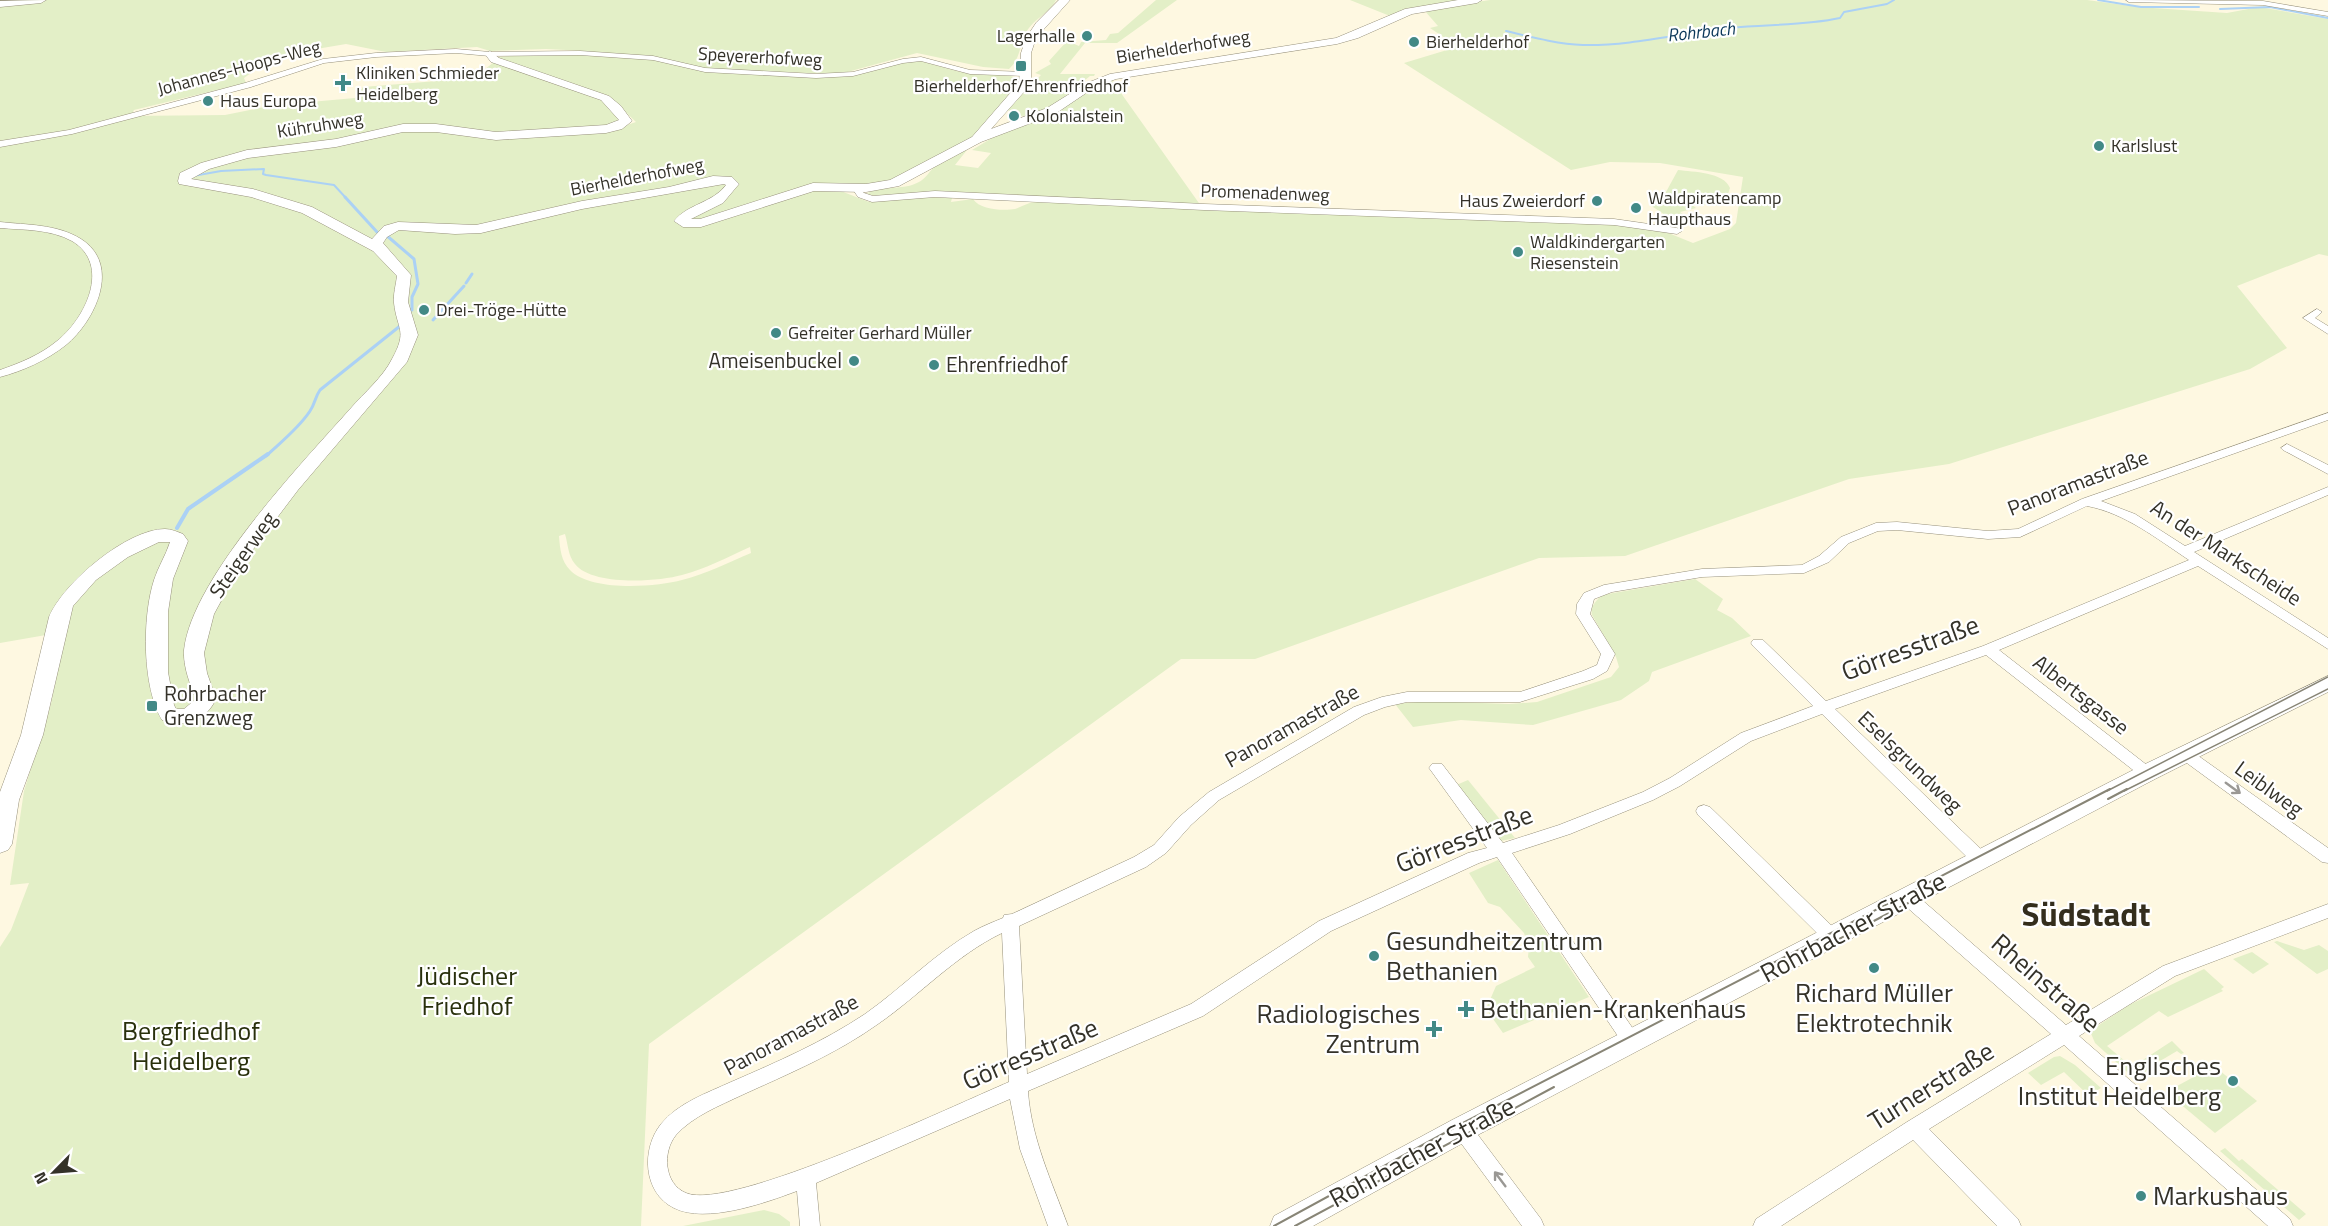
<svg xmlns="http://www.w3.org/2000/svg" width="2328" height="1226" font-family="'Titillium Web',sans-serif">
<rect width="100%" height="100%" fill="#fef8e1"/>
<!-- green -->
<g fill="#e3efc7" fill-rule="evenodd">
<path d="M0 0H1056C1049 14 1031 20 1025 35 1019 48 1020 59 1009 69L983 67 917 53 840 74 777 72 779 76 855 75 902 62 921 61 960 72 1011 76 1021 80 972 138 893 181 833 188 869 202 904 196 952 198 951 202 973 199C980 210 1004 211 1015 209 1024 206 1028 202 1038 202L1638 226 1661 230 1693 243 1730 229 1736 223 1743 177 1660 163 1610 162 1571 170 1404 63 1447 50 1440 46 1451 42 1430 28 1438 26 1424 10 1490 0H2087L2138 7 2227 13 2259 7 2328 19V256L2319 254 2237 286 2287 348 2250 369 1949 464 1849 479 1625 556 1539 558 1255 659H1181L649 1044 641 1226H0V947L11 930 29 883 10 885 24 791 51 704 67 624 46 635 0 643ZM346 44 386 52 477 47 490 51 546 49 586 51 497 57 616 103 636 122 621 127 467 135 612 126 623 118 606 100 494 62 474 78 363 87 355 98 299 103 293 97H273L264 107 225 115 131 116 134 110 246 83 244 78 251 73 248 67 287 54ZM565 534C568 544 568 556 575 564 592 586 657 582 682 575 705 569 728 557 750 547L751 553C729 562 706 574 682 580 656 587 591 592 570 570 561 561 560 549 559 536Z"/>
<path d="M1156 0H1177L1117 43H1085L1060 74H1095L1094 76H1090C1071 92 1046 116 1020 116 1017 116 1011 111 1007 110L1041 75 1035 73 1051 64 1049 61 1067 41 1079 46 1081 42 1106 40 1110 34 1118 33Z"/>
<path d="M1350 0H1466L1405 9 1390 16Z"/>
<path d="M1111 79 1201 206 939 192C924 192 876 199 867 194 874 187 900 189 912 185 927 180 927 173 937 164 943 159 955 155 962 151L967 150 955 165 978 168 991 153 972 150 997 135Z"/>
<path d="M1678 170C1693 172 1724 172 1730 188L1728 194 1723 193 1717 200 1723 205C1712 208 1703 202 1692 205L1696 208 1680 212 1686 217 1673 220 1653 207 1651 203H1660Z"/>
<path d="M1695 579 1723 599 1717 610 1732 618 1751 636 1652 672 1649 681 1621 700 1533 725 1461 720 1413 727 1395 704 1428 701 1509 704 1537 702 1611 677 1619 667 1616 657 1592 615C1590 606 1596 601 1602 595Z"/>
<path d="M1468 780 1515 838 1496 842 1454 786Z"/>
<path d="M1498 860 1589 997 1503 1033 1486 1009 1496 986 1535 967 1528 957 1529 946 1524 933 1500 907 1488 903 1469 873Z"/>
<path d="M2277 941 2304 950 2319 945 2328 951V969L2317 974 2274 942Z"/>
<path d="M2252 952 2269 964 2253 974 2233 959Z"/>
<path d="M2204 969 2224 987 2221 989 2223 991 2168 1017 2159 1011 2107 1046 2132 1067 2172 1041 2184 1053 2181 1054 2177 1051 2160 1061 2158 1059 2153 1063 2155 1065 2135 1079 2095 1043 2090 1031 2129 1005Z"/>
<path d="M2060 1056 2075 1065 2101 1088 2088 1095 2064 1072 2041 1085 2028 1073 2054 1057Z"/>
<path d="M2214 1066 2257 1101 2215 1133 2166 1092Z"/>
<path d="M2225 1148 2239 1161 2242 1159 2306 1214 2299 1220 2220 1151Z"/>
<path d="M764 1210 779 1214 790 1222V1226H683Z"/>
</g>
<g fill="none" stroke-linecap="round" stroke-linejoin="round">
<!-- stream-far2 -->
<g stroke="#abd1f5" stroke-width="2">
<path d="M2098 0 2141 7H2199"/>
<path d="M2220 9 2270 7 2328 18"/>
<path d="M1506 31C1531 37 1557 44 1583 45 1632 46 1681 33 1730 28 1767 24 1803 26 1840 18L1844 12 1887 4 1894 0"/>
<path d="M193 176 221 171 264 169 263 174 266 175 334 185 346 198"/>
</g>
<!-- stream-far1 -->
<g stroke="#abd1f5" stroke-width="3">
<path d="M345 197 377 232"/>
<path d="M386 235 414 259 418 284 412 297V310"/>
<path d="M466 283 472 274"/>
<path d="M433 320 464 286"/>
<path d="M266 456C281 442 299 428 310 411 315 404 315 397 320 390L400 326"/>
</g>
<!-- stream -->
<path stroke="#abd1f5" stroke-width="4" d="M177 528 188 509 268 454"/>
<!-- street casing -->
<g stroke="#97917c" stroke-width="1">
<g id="street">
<path d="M2126 0 2263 1 2328 12V16L2263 5 2129 2Z"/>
<path d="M456 49 490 52 580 51 653 56 705 68 816 74 853 72 903 59 921 57 970 70 1026 72 1030 74 1026 76 970 74 921 61 903 63 853 76 816 78 705 72 653 60 580 55 490 56 456 53 376 57 324 63 251 87 72 134 0 147V141L69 130 245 83 323 59 376 53Z"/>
<path d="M856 185 864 193 873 196 935 191 1204 204 1614 219 1677 228 1682 231 1677 234 1614 225 1204 210 935 197 872 202 858 197 852 188Z"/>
<path d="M0 222C27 225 57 224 81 239 122 265 95 321 66 345 47 360 23 371 0 377V370C20 363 40 355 57 341 85 319 112 265 72 241 50 229 24 230 0 228Z"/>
<path d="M2317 309 2322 312 2315 318 2328 326V334L2303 318Z"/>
<path d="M2328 413V420L2101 501 2135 514 2185 546 2328 487V495L2194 552 2328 638V649L2198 566 1999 650 2152 769 2155 773 2152 777H2142L1986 655 1835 709 1987 855 1989 860 1987 865 1981 866 1975 865 1822 714 1751 741 1680 786 1653 800 1570 834 1512 853 1638 1036 1641 1042 1638 1048 1632 1050 1626 1048 1497 857 1479 863 1331 931 1203 1016 1028 1091C1031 1138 1052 1182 1068 1226H1048L1020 1149 1010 1099 816 1183 820 1226H800L797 1191C765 1203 706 1224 674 1208 643 1193 641 1149 661 1124 678 1103 707 1093 731 1082 777 1062 823 1042 865 1014 902 988 934 954 974 931 983 926 993 922 1003 918L1004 915 1012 914 1134 857 1154 845 1179 817 1209 792 1354 707 1382 697 1407 692H1520L1583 671 1597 665 1601 654 1576 614 1577 604 1584 593 1604 585 1702 569 1802 565 1819 556 1841 537 1876 523 1897 522 1988 531 2018 529 2082 499ZM2087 506C2125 513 2157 539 2189 560L1983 646 1826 701 1763 640H1753L1751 643 1753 646 1813 706 1741 733 1670 778 1643 792 1559 825 1503 843 1442 764H1432L1429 768 1432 772 1487 848 1468 853 1319 921 1191 1004 1027 1074 1019 926 1146 867 1166 853 1191 825 1219 800 1364 715 1385 707 1407 702H1520L1593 679 1607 671 1615 654 1590 614 1594 599 1612 592 1702 577 1804 573 1829 562 1849 543 1878 531 1897 530 1988 539 2020 537ZM1002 933 1009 1082C957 1104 730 1212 686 1193 664 1184 662 1152 676 1135 693 1116 719 1106 742 1095 788 1074 836 1054 878 1024 920 995 956 955 1002 933Z"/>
<path d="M2287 444 2328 465V474L2283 450 2281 448Z"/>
<path d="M2185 748 2190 750 2328 848V863L2322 862 2180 758 2177 754 2180 750Z"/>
<path d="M1704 805 1710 807 1838 932 1840 937 1838 942 1832 944 1826 942 1698 815 1696 811 1698 807Z"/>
<path d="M1908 891 1914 893 2066 1025 2163 966 2328 904V918L2175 976 2079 1036 2290 1219 2293 1226H2268L2064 1045 1929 1129 2018 1219 2021 1226H1997L1913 1140 1781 1226H1753L1756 1219 1907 1122 2051 1034 1902 903 1900 898 1902 893Z"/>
<path d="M1462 1120 1469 1123 1541 1219 1544 1226H1522L1455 1135 1453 1129 1455 1123Z"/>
</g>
</g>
<!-- secondary casing -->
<g stroke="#97917c" stroke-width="1">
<g id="secondary">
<path d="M46 0 41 3 0 7V1Z"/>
<path d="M1059 0H1070L1036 38 1031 53V84L991 129 1047 108 1087 83 1110 74 1336 38 1405 9 1458 0H1482L1477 3 1412 14 1358 38 1337 44 1116 79 1095 87 1055 114 981 142 899 186 866 192 814 191 701 227H683L674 221C687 204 713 203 726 185L724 184 582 209 481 233 455 234 399 230 387 237 383 243 411 275 408 302 418 335 407 362 298 490 239 568 214 614 204 653 207 673 216 699C205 722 185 728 162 720 142 687 142 617 154 580 158 567 166 555 170 542H159L128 557 96 580 73 606 43 735 19 800 12 844 8 850 0 853V792L21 735 49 617C63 583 127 529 165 529 171 529 178 532 183 534L188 541 173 579 168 612V672L174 705 176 709H184L196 699C190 684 183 667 184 650 192 578 302 463 351 408 364 393 383 377 392 359 408 330 397 330 394 303 393 295 396 284 397 276L373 251 302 213 251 197 179 184 178 181 180 173 201 163 247 150 336 139 403 124H436L496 132 606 125 619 120 601 100 491 62 485 54 490 51 499 58 609 96 621 106 632 121 622 129 606 133 496 140 436 132H403L336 147 248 158 209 169 191 179 253 189 312 207 372 239 384 226 398 222 476 225 582 201 669 187 713 176 732 177 739 184 723 203 691 219H700L813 183 866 184 890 180 972 137 1019 83 1021 53 1026 38 1036 23Z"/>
<path d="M2328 676V692L2155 779 1472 1138 1313 1226H1270L1274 1216 1452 1120 2139 767Z"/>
</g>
</g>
<!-- street -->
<use href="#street" fill="#fff" fill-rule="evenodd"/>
<!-- secondary -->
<use href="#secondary" fill="#fff" fill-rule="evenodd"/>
<!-- tram-far1 -->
<g stroke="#888576" stroke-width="1.5">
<path d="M2107 791 2328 677"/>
<path d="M2124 791 2328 689"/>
</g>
<!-- tram -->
<g stroke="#888576" stroke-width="2">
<path d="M2108 799 2127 789"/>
<path d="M1820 949 1916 899"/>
<path d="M1274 1226 1461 1124 2110 789"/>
<path d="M1295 1226 1554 1087"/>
</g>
</g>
<!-- one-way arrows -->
<defs><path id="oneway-shaft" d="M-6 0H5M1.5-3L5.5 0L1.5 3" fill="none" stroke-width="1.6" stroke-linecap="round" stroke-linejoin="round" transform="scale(1.5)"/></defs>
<g stroke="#9a9894">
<use href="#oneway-shaft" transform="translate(2233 788) rotate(36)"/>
<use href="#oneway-shaft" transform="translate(1500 1179) rotate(-127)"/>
</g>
<!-- markers -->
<g fill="#428986" stroke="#fff" stroke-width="2">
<circle cx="1087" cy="36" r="6"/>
<circle cx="1414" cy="42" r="6"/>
<rect x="1015" y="60" width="12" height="12" rx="3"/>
<path d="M340 74h6v6h6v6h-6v6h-6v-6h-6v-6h6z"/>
<circle cx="208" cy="101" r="6"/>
<circle cx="1014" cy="116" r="6"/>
<circle cx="2099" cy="146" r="6"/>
<circle cx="1597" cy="201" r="6"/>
<circle cx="1636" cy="208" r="6"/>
<circle cx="1518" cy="252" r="6"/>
<circle cx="424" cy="310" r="6"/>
<circle cx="776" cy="333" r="6"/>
<circle cx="854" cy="361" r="6"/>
<circle cx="934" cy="365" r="6"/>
<rect x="146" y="700" width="12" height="12" rx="3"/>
<circle cx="1374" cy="956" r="6"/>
<circle cx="1874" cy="968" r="6"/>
<path d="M1463 1000h6v6h6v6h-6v6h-6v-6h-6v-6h6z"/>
<path d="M1431 1020h6v6h6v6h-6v6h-6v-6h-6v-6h6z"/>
<circle cx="2233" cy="1081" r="6"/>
<circle cx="2141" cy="1196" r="6"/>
</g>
<g text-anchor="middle" stroke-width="4.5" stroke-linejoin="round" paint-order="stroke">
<!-- far-water labels -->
<g font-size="18" font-style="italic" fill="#0a3759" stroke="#fff">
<text transform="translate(1701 32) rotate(-6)" y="6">Rohrbach</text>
</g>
<!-- far-poi labels -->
<g font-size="18" fill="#343229" stroke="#fff" text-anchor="start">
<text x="1075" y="42" text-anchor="end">Lagerhalle</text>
<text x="1426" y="48">Bierhelderhof</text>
<text x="356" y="79">Kliniken Schmieder<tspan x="356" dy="21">Heidelberg</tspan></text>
<text x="1021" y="92" text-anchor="middle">Bierhelderhof/Ehrenfriedhof</text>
<text x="220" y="107">Haus Europa</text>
<text x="1026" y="122">Kolonialstein</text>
<text x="2111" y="152">Karlslust</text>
<text x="1648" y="204">Waldpiratencamp<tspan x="1648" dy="21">Haupthaus</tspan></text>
<text x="1585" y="207" text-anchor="end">Haus Zweierdorf</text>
<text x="1530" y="248">Waldkindergarten<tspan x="1530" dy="21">Riesenstein</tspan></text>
<text x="436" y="316">Drei-Tröge-Hütte</text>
<text x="788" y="339">Gefreiter Gerhard Müller</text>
</g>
<!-- far-street labels -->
<g font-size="18" fill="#343229" stroke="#fff">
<text transform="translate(1183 47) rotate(-9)" y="6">Bierhelderhofweg</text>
<text transform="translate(760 57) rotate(3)" y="6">Speyererhofweg</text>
<text transform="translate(239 68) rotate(-15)" y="6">Johannes-Hoops-Weg</text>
<text transform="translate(320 125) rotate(-9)" y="6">Kühruhweg</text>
<text transform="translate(637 177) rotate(-11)" y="6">Bierhelderhofweg</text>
<text transform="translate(1265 193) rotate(2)" y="6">Promenadenweg</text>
</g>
<!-- poi labels -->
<g font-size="21" fill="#343229" stroke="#fff" text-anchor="start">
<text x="842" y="368" text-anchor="end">Ameisenbuckel</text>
<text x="946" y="372">Ehrenfriedhof</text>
<text x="164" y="701">Rohrbacher<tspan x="164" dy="24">Grenzweg</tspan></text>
</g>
<!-- street labels -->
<g font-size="21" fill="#343229" stroke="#fff">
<text transform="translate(2078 483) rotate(-21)" y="7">Panoramastraße</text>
<text transform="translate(2226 553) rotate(33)" y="7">An der Markscheide</text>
<text transform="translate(243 555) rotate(-55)" y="7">Steigerweg</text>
<text transform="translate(2081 695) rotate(38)" y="7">Albertsgasse</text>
<text transform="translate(1292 726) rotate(-29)" y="7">Panoramastraße</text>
<text transform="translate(1910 762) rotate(44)" y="7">Eselsgrundweg</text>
<text transform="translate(2269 789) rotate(36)" y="7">Leiblweg</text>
<text transform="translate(791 1035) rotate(-28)" y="7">Panoramastraße</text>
</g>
<!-- near-street labels -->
<g font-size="26" fill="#343229" stroke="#fff">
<text transform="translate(1910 648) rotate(-20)" y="9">Görresstraße</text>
<text transform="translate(1464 839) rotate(-21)" y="9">Görresstraße</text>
<text transform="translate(1853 927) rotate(-28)" y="9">Rohrbacher Straße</text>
<text transform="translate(2046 983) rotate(41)" y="9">Rheinstraße</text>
<text transform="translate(1030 1054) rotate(-23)" y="9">Görresstraße</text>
<text transform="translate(1931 1086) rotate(-32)" y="9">Turnerstraße</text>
<text transform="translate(1422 1152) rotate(-28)" y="9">Rohrbacher Straße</text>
</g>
<!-- near-poi labels -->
<g font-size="26" fill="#343229" stroke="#fff" text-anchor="start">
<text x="1386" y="950">Gesundheitzentrum<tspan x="1386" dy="30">Bethanien</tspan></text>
<text x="1874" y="1002" text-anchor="middle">Richard Müller<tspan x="1874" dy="30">Elektrotechnik</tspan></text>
<text x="1480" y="1018">Bethanien-Krankenhaus</text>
<text x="1420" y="1023" text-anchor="end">Radiologisches<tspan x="1420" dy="30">Zentrum</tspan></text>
<text x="2221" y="1075" text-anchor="end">Englisches<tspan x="2221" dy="30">Institut Heidelberg</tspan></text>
<text x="2153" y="1205">Markushaus</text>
</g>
<!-- near-park labels -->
<g font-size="26" fill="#29300c" stroke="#fff">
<text x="467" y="985">Jüdischer<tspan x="467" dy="30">Friedhof</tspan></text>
<text x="191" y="1040">Bergfriedhof<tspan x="191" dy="30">Heidelberg</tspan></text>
</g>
<!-- near-district labels -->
<g font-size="33" font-weight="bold" fill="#342e1d" stroke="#fff">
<text x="2086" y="926">Südstadt</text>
</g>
</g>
<!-- north arrow -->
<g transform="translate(54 1172) rotate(245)" stroke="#ffffff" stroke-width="4.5" paint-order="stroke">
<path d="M0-4.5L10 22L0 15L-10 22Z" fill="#343229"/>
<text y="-9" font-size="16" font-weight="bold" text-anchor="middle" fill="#343229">N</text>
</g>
</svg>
